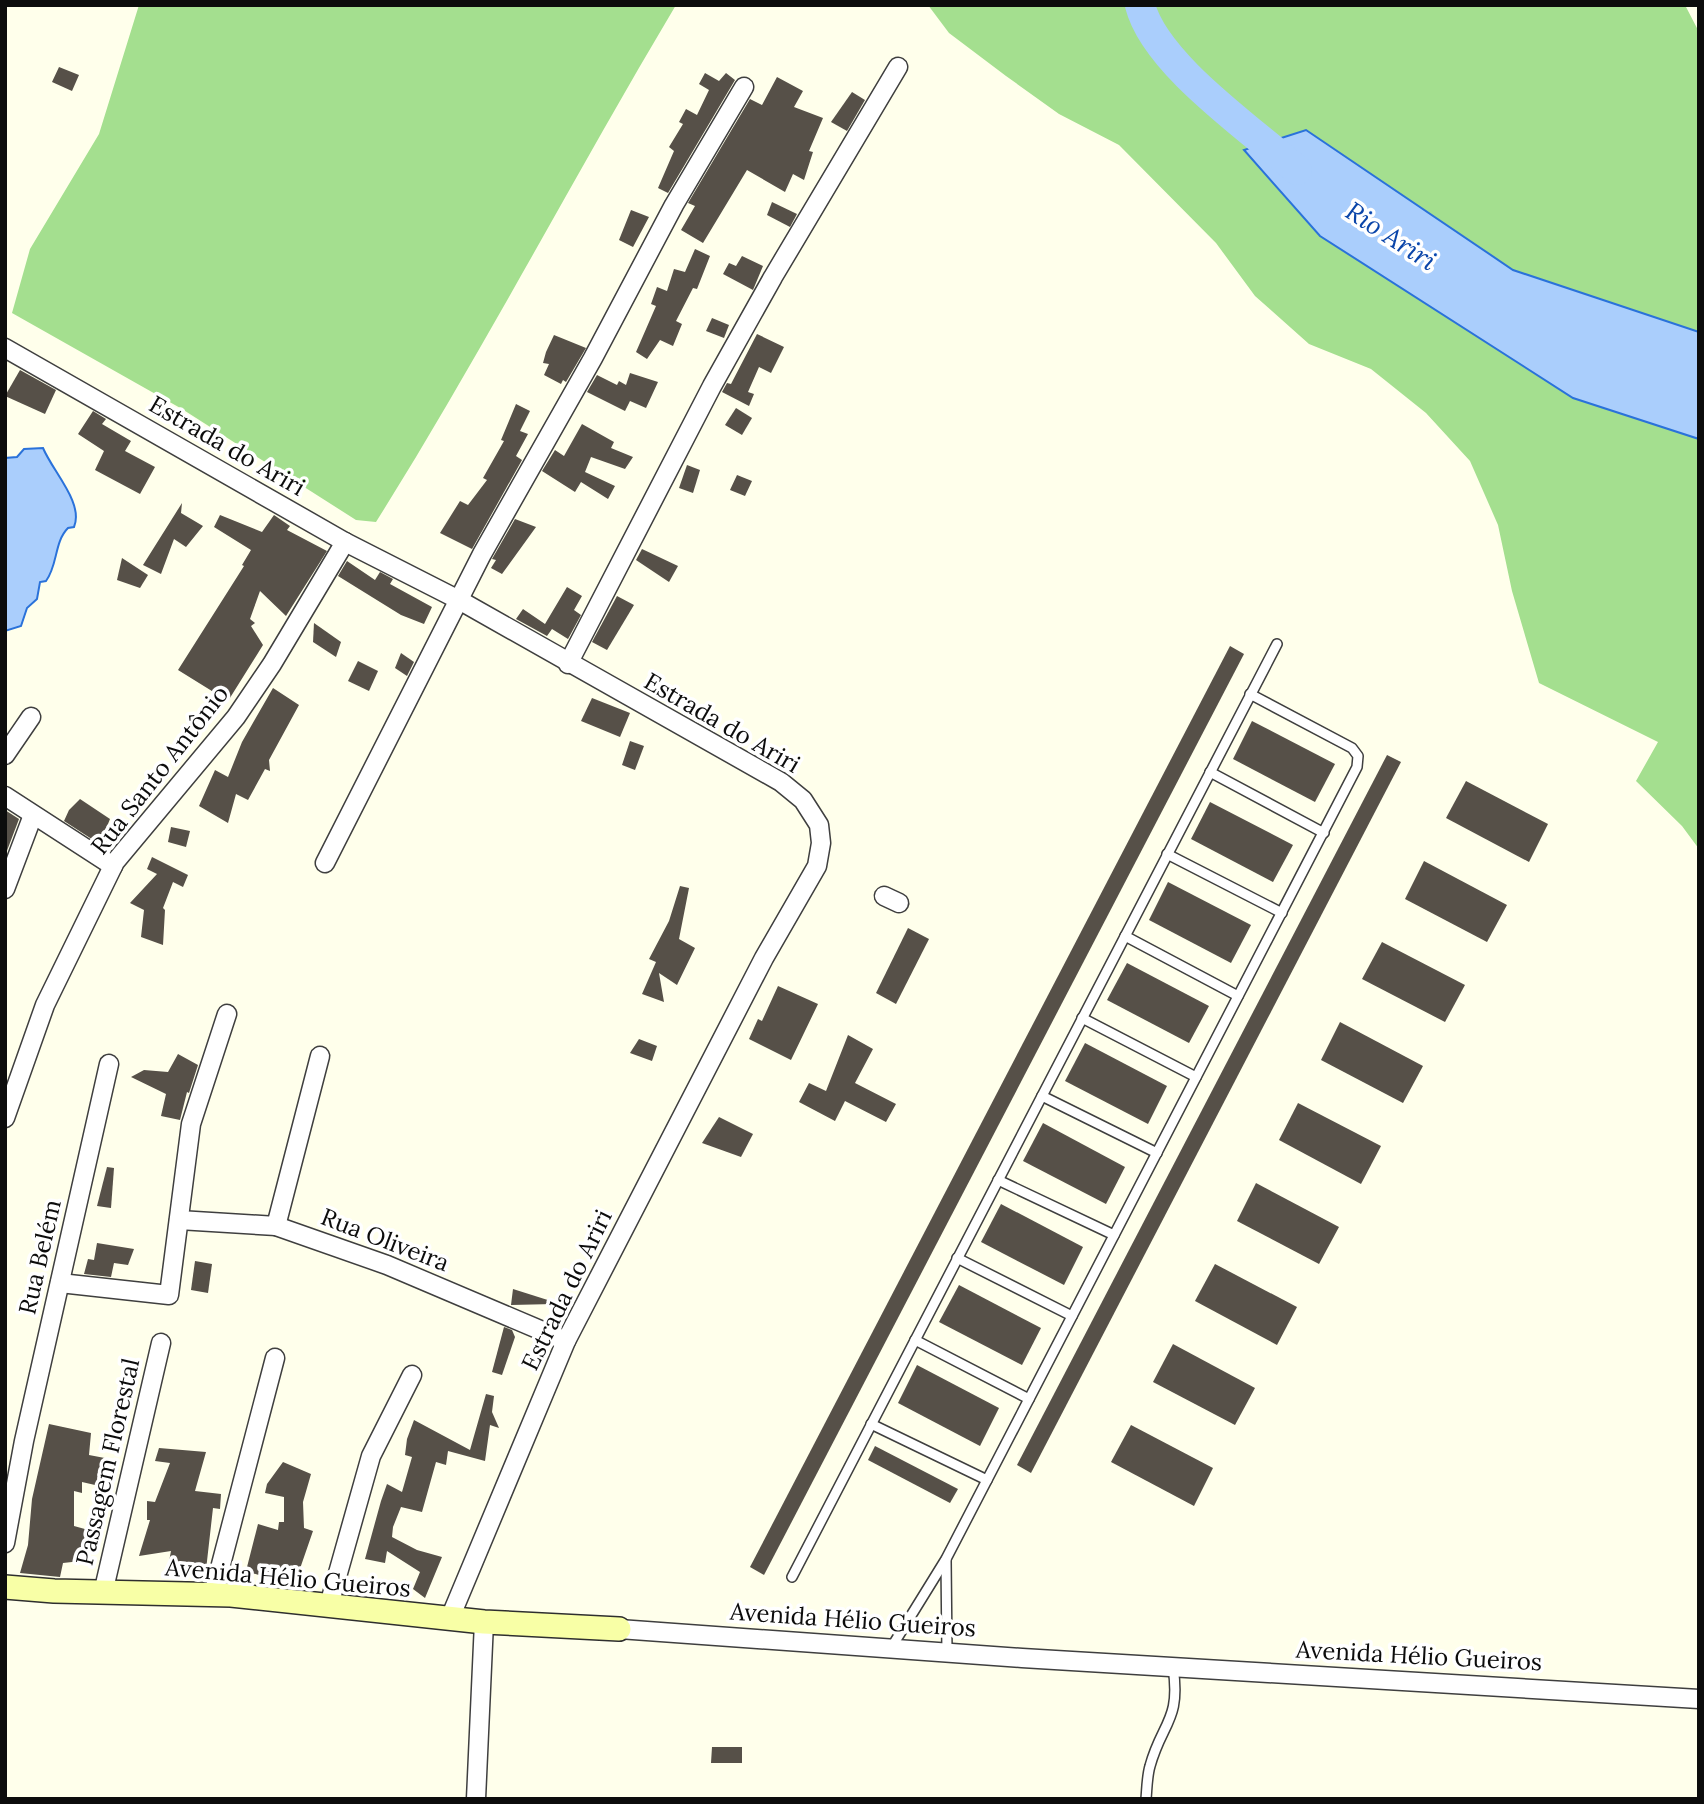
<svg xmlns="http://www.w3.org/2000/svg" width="1704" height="1804" font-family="Lora,serif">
<rect width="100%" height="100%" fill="#ffffeb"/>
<!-- forest -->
<g fill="#a4df8f">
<path d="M139 5H676C574 176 482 353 376 522L356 520 182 409 12 313 30 249 99 134Z"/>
<path d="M928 5H1685L1699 32V332L1513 270 1306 130 1320 236 1573 398 1699 439V849L1682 826 1636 781 1658 742 1539 683 1512 591 1498 525 1470 461 1426 413 1371 369 1309 344 1255 296 1216 243 1119 145 1059 114 1006 76 949 33Z"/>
</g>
<!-- water -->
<g fill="#aacefc" stroke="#2a72da" stroke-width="2">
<path d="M1306 130 1513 270 1699 332V439L1573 398 1320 236 1244 150Z"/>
<path d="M43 448C53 472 84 503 74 527L68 528C54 542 58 565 46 581L40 582 37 599 27 608 21 626 5 631V458L17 457 24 449Z"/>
</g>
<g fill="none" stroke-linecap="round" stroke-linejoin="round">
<!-- river -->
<path stroke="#aacefc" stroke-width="30" d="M1140 5C1155 64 1251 129 1297 170"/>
</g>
<!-- building -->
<g fill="#565048">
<path d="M59 67 79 75 72 91 52 82Z"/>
<path d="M705 73 719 81 726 73 735 80 668 193 658 188 674 151 669 147 683 124 679 122 686 109 697 115 709 90 699 84Z"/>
<path d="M777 77 803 91 794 107 823 118 809 151 813 152 804 180 793 174 785 192 747 170 703 243 681 230 695 206 688 203 750 99 762 105Z"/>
<path d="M852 92 865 100 847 131 831 122Z"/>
<path d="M772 202 797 214 790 227 767 215Z"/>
<path d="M631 210 649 217 633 247 619 240Z"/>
<path d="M695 249 710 256 697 289 693 288 676 321 682 324 673 346 660 340 647 359 636 352 656 306 651 304 657 287 667 291 674 269 685 272Z"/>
<path d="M742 256 763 266 753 290 723 274 729 263 736 266Z"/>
<path d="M712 318 729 325 724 338 706 331Z"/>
<path d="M757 334 784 347 771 373 759 367 748 392 754 394 749 406 722 392 727 383 731 384Z"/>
<path d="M554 335 586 348 566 382 563 380 561 384 544 375 549 364 543 363 546 352Z"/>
<path d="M20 370 56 390 45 414 5 396Z"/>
<path d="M630 373 658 382 646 408 630 401 625 411 587 392 597 375 617 385 619 381 626 385Z"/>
<path d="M516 404 530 411 520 431 528 434 516 456 522 460 472 549 440 533 460 501 468 505 487 480 483 478 504 441 501 440Z"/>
<path d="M736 408 752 418 742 435 725 425Z"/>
<path d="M93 411 106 419 102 424 131 441 125 451 155 467 140 494 95 470 104 451 78 434Z"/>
<path d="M582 424 614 442 611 448 633 457 625 469 591 457 585 472 615 486 608 499 581 482 575 492 542 471 555 450 564 456Z"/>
<path d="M687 465 700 470 693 493 679 488Z"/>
<path d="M737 475 752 481 745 496 730 490Z"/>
<path d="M182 503 181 513 203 526 186 547 174 539 161 574 143 565Z"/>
<path d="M220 515 262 532 274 515 290 526 287 530 327 551 286 616 260 591 250 619 255 623 251 626 263 645 228 701 178 670 244 566 242 565 251 550 214 527Z"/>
<path d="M515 519 536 527 502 574 491 568 496 560 492 559Z"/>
<path d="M642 549 678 566 669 582 636 560Z"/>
<path d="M122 558 148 575 140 588 117 580Z"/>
<path d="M347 561 375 580 380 572 393 579 390 584 432 607 424 624 401 615 338 576Z"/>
<path d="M567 587 582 596 574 610 581 615 568 639 552 629 547 636 516 619 523 609 545 624Z"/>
<path d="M617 596 634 605 607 650 592 642Z"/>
<path d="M314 623 341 642 336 657 313 642Z"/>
<path d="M1230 646 1244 654 764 1575 750 1567Z"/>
<path d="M401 653 414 662 407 676 395 668Z"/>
<path d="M358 661 378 671 369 691 348 681Z"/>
<path d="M273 688 299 705 269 760 270 771 265 769 248 800 236 794 228 823 199 806 215 770 228 777 242 742Z"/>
<path d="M592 698 630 713 620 737 581 721Z"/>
<path d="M1252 721 1335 764 1315 802 1233 759Z"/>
<path d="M630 741 644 746 635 770 622 765Z"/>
<path d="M1387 755 1401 762 1031 1473 1017 1465Z"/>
<path d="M1466 781 1548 824 1529 862 1446 818Z"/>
<path d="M80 799 110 819 104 834 111 837 104 847 64 821 69 810Z"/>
<path d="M1210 802 1293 845 1273 882 1191 839Z"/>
<path d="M5 810 19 819 5 856Z"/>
<path d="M171 827 190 831 186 847 168 842Z"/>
<path d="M152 857 188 875 183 887 173 882 163 908 165 910 163 945 141 937 144 910 130 903 157 874 147 869Z"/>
<path d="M1424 861 1507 905 1487 942 1405 899Z"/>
<path d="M1168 882 1251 925 1231 963 1149 920Z"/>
<path d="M680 886 689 888 679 939 695 948 677 985 659 973 664 1002 642 994 656 962 649 959 669 921Z"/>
<path d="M908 928 929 939 896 1004 876 993Z"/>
<path d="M1382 942 1465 985 1445 1022 1362 979Z"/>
<path d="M1127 963 1209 1006 1189 1043 1107 1000Z"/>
<path d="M778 986 818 1004 791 1060 749 1039 758 1019 762 1021Z"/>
<path d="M1340 1022 1423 1066 1403 1103 1321 1060Z"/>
<path d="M848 1035 873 1049 855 1083 896 1104 886 1122 845 1101 835 1121 799 1102 809 1083 826 1091Z"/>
<path d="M639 1039 657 1046 652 1061 630 1053Z"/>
<path d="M1085 1043 1167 1086 1148 1124 1065 1081Z"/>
<path d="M178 1054 198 1065 189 1093 187 1092 180 1120 161 1116 166 1094 131 1077 144 1070 168 1072Z"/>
<path d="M1298 1103 1381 1146 1361 1184 1279 1140Z"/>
<path d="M719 1117 753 1134 741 1157 702 1143Z"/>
<path d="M1043 1123 1125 1167 1106 1204 1023 1161Z"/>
<path d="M107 1167 114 1168 111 1208 97 1206Z"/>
<path d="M1256 1183 1339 1227 1319 1264 1237 1221Z"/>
<path d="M1001 1204 1083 1247 1064 1285 981 1242Z"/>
<path d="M97 1243 134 1249 128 1265 114 1263 111 1277 84 1274 88 1259 94 1260Z"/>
<path d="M195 1261 212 1264 208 1293 191 1290Z"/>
<path d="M1215 1264 1297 1307 1277 1345 1195 1301Z"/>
<path d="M959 1285 1041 1328 1022 1365 939 1322Z"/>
<path d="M513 1289 554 1302V1304L511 1305Z"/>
<path d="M504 1327 512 1330 515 1337 502 1375 492 1372Z"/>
<path d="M1173 1344 1255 1388 1235 1425 1153 1382Z"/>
<path d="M917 1365 999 1408 980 1446 898 1403Z"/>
<path d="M486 1394 494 1396 492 1412 499 1428 490 1425 485 1461 448 1451 446 1465 436 1462 422 1512 401 1507 393 1527 392 1537 417 1550 442 1557 425 1598 413 1589 420 1572 387 1551 385 1563 365 1559 381 1501 387 1484 402 1492 412 1457 405 1455 407 1439 414 1420 470 1450Z"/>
<path d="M49 1424 91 1433 89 1455 110 1459 108 1488 82 1482V1493L74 1491V1526L92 1531 81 1561 63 1563 60 1577 20 1573 28 1545 32 1499Z"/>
<path d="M1131 1425 1213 1468 1194 1506 1111 1462Z"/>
<path d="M875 1446 958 1489 950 1503 868 1460Z"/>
<path d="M159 1448 206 1452 195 1491 221 1494 220 1509 213 1508 206 1570 167 1572 171 1551 139 1556 150 1520H147V1501L155 1502 170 1463 155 1461Z"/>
<path d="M283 1462 311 1474 303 1502 304 1528 313 1531 294 1586 246 1571 258 1524 278 1530 279 1522H284V1497L265 1493 267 1484Z"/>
<path d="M712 1747H742V1763H711Z"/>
</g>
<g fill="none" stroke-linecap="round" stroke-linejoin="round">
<!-- lane casing -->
<g stroke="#3f3f3f" stroke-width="12">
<g id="lane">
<path d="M1210 772 1324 833"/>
<path d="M1167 854 1282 913"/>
<path d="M1125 936 1238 996"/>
<path d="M1082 1018 1196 1077"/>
<path d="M1042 1096 1157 1153"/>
<path d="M998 1180 1114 1235"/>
<path d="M957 1258 1072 1316"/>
<path d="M915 1340 1029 1399"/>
<path d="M871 1424 987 1480"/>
<path d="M946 1560 947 1653"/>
<path d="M792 1577 1277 644"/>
<path d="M891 1648 946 1559 1357 767 1358 756 1352 748 1250 694"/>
<path d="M1146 1799C1147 1788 1147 1776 1150 1766 1162 1722 1181 1721 1173 1667"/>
</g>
</g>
<!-- street casing -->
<g stroke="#3f3f3f" stroke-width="21">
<g id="street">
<path d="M5 348 345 542 459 600 781 782 803 800 819 825 821 843 817 866 764 958 566 1341 450 1618"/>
<path d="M568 664 712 386 773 277 898 67"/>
<path d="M5 755 31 717"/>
<path d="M5 796 113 866"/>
<path d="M325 863 482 554 593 358 674 205 744 87"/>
<path d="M5 889 33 815"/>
<path d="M884 896 899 903"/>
<path d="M5 1118 45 1005 115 862 236 717 272 664 345 542"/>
<path d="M179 1220 276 1226 387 1265 566 1341"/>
<path d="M276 1226 320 1056"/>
<path d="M60 1283 169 1295 191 1124 227 1014"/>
<path d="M5 1543 24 1441 109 1064"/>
<path d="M103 1593 161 1343"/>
<path d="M213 1595 275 1358"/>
<path d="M329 1605 371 1456 412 1375"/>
<path d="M619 1629 1022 1658 1699 1699"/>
<path d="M476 1799 484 1622"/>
</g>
</g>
<!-- secondary casing -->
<g stroke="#2e2e2e" stroke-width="26">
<path id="secondary" d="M5 1587 54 1591 231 1595 484 1622 619 1629"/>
</g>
<!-- lane -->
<use href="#lane" stroke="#fff" stroke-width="9"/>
<!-- street -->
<use href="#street" stroke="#fff" stroke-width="18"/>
<!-- secondary -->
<use href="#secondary" stroke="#f8ffa6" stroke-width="23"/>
</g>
<g text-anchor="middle" stroke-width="7" stroke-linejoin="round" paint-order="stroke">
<!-- street labels -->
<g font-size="24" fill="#0c0c0c" stroke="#fff">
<text transform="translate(227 446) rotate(30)" y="8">Estrada do Ariri</text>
<text transform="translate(722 723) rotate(30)" y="8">Estrada do Ariri</text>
<text transform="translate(160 770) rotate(-52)" y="8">Rua Santo Antônio</text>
<text transform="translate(385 1240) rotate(21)" y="8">Rua Oliveira</text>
<text transform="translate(40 1257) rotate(-77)" y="8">Rua Belém</text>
<text transform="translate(567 1290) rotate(-64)" y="8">Estrada do Ariri</text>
<text transform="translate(108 1462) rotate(-77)" y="8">Passagem Florestal</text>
<text transform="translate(288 1578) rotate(5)" y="8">Avenida Hélio Gueiros</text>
<text transform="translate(853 1620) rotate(4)" y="8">Avenida Hélio Gueiros</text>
<text transform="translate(1419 1656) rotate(3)" y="8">Avenida Hélio Gueiros</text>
</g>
<!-- water labels -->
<g font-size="26" font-style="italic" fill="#0a45a9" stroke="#fff">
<text transform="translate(1391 236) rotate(33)" y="9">Rio Ariri</text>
</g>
</g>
<!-- border -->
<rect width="1704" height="1804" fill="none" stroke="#0c0c0c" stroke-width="14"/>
</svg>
